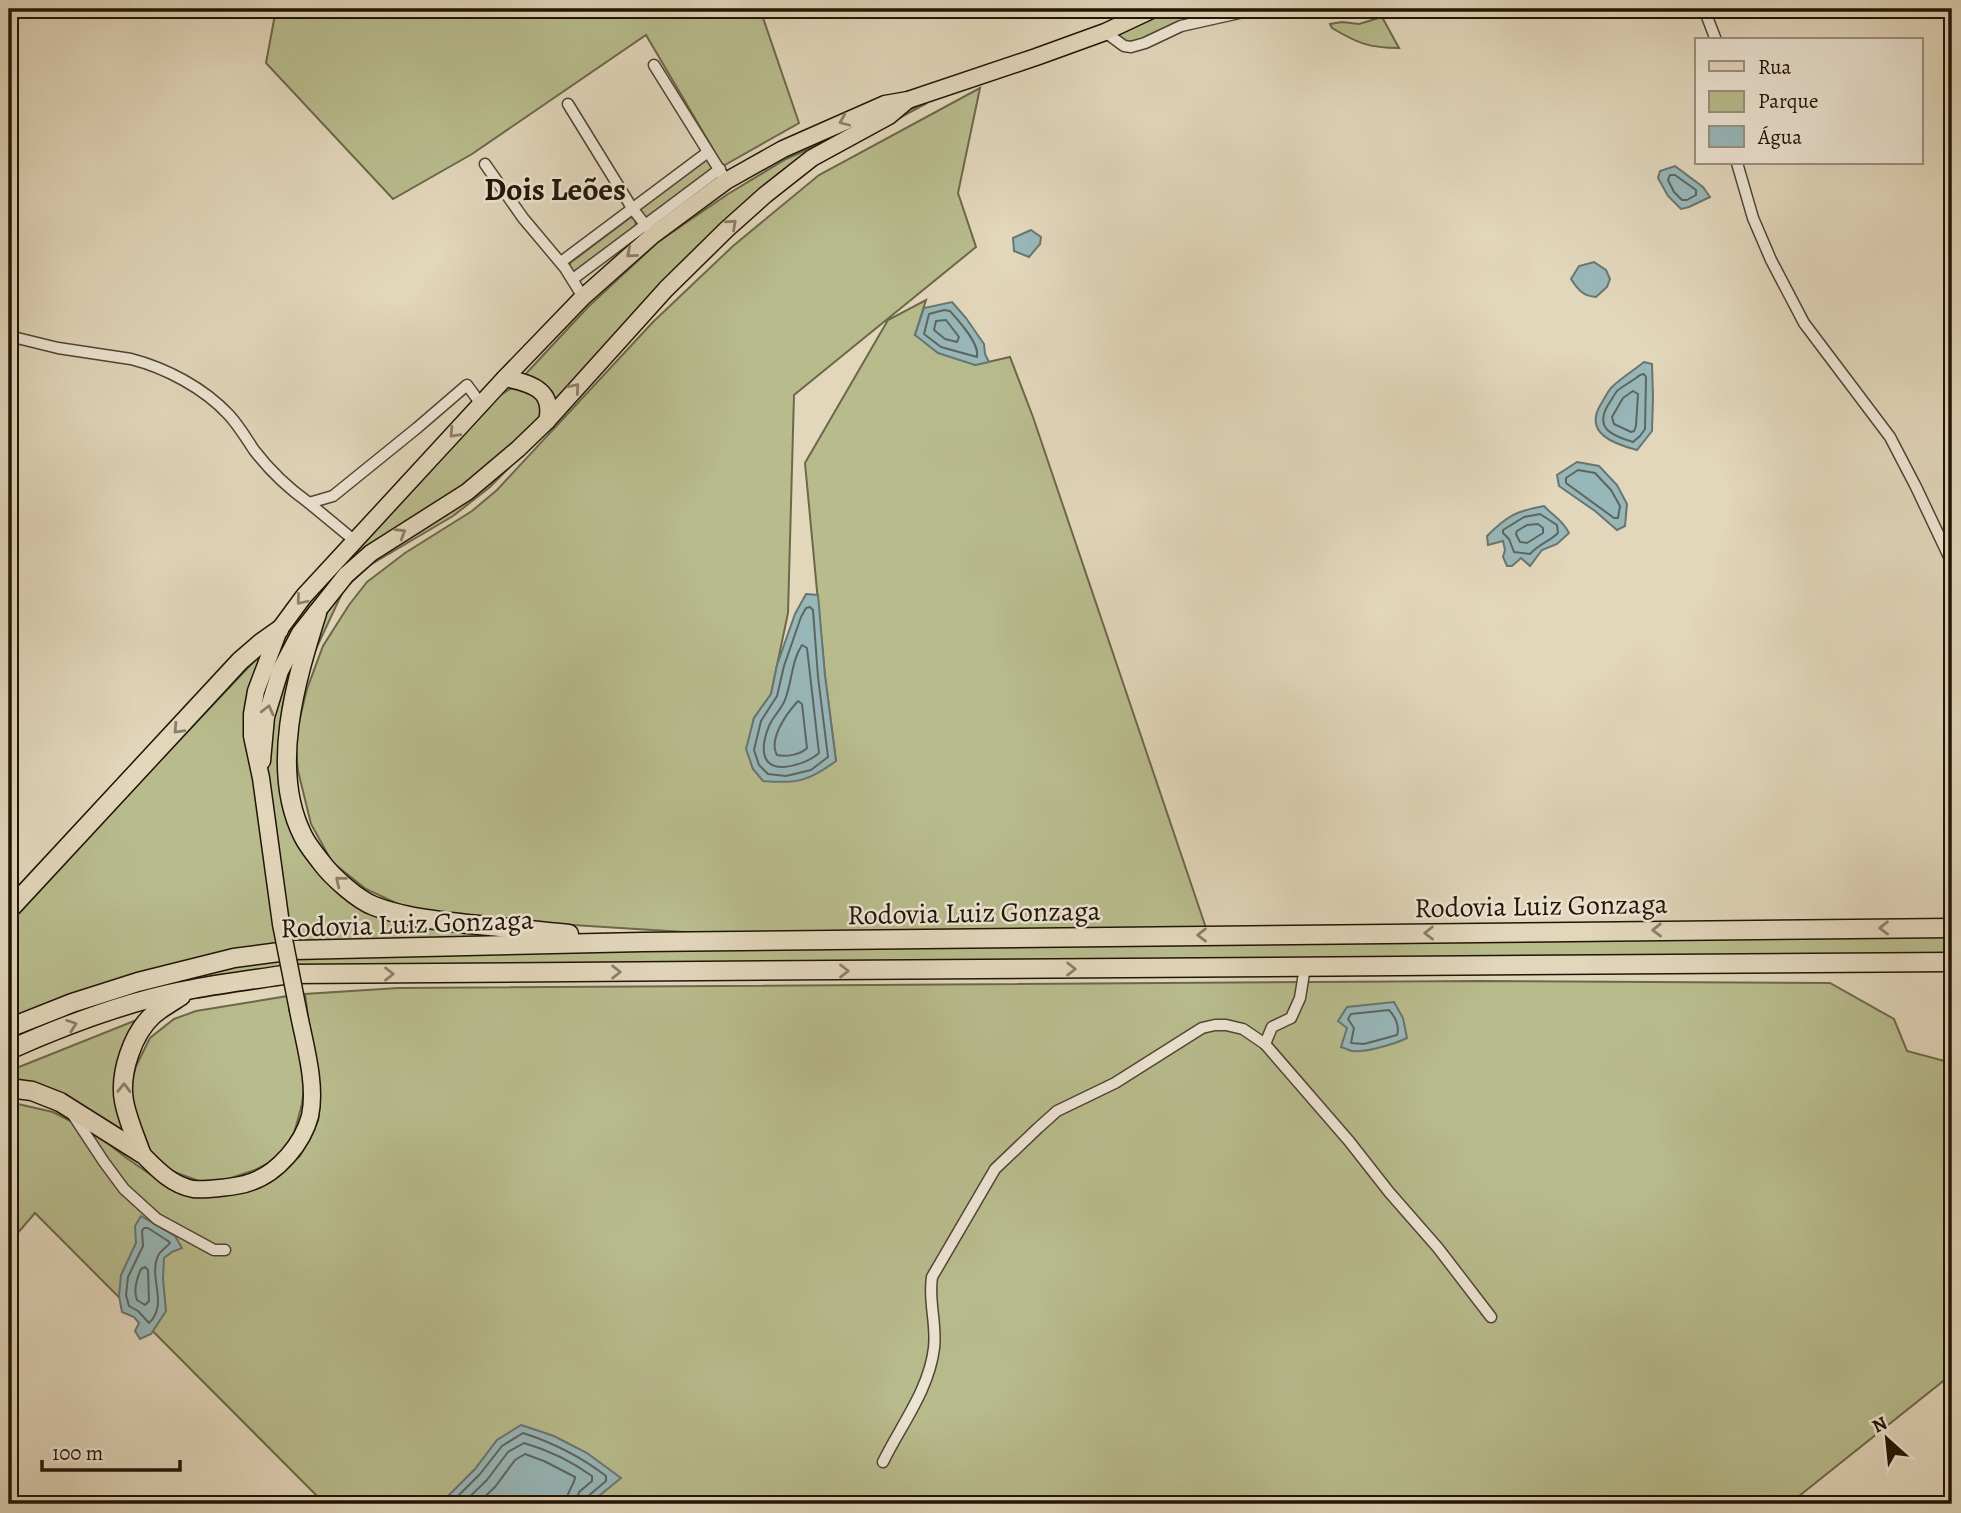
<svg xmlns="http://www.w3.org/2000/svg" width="1961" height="1513" font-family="Alegreya,serif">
<rect width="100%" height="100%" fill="#e2d6bb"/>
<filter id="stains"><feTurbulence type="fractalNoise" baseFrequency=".00286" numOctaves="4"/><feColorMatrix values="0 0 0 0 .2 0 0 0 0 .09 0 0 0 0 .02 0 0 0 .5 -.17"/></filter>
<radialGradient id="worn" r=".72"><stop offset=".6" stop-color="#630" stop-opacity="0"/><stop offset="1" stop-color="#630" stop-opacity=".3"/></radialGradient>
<!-- green -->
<g fill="#b8bc8d" stroke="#6c684a" stroke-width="2">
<path d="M276 9H760L799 123 723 166 646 35 472 154 393 199 266 63Z"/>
<path d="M1169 9H1257L1198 21 1137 46 1112 37Z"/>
<path d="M1382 17 1399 48C1369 48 1357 43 1332 28L1330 24 1342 22 1359 24Z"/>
<path d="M980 88 958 193 976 247 794 395 788 613 771 694 754 718 747 750 753 769 836 761 825 676 805 463 888 320 926 300 915 335 975 365 1010 357 1033 417 1206 928 783 934 684 932 525 922 415 912 366 889 332 862 311 824 298 771 295 738 307 689 323 646 349 605 367 582 405 553 472 511 497 490 653 322 733 246 819 175Z"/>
<path d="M927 103 803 170 739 221 551 425 490 487 453 516 370 565 344 589 300 683 289 739 301 836 371 905 528 938 1952 928V962L295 975 294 950 275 845 290 974 192 989 9 1050V920L296 617 499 396 518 384 550 404 521 379 588 307 658 242 728 194 786 159 860 126Z"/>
<path d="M706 160 710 161 714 170 648 218 643 216 639 208Z"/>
<path d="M631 217 635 219 636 226 579 269 574 272 570 267V263Z"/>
<path d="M1479 981 1830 983 1894 1019 1907 1051 1952 1063V1374L1789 1504H325L35 1213 9 1243V1102L53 1112 99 1136 125 1157 166 1185 202 1196 230 1195 281 1173 300 1156 318 1121 320 1104 305 994 398 988Z"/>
<path d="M288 996 305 1081 302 1104 292 1141 273 1161 255 1170 225 1180 199 1181 166 1169 148 1148 135 1116 131 1085 136 1066 150 1038 174 1019 196 1011Z"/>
<path d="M144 1017 128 1041 131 1141 9 1083V1071Z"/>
</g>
<!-- water -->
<g fill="#98b7b9" stroke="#687671" stroke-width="2">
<path d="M1675 166 1703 187 1710 197 1689 207 1681 209 1668 196 1658 178 1660 171Z"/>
<path d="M1031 230 1041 237 1040 244 1029 257 1014 251 1013 238Z"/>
<path d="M1594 262 1606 270 1610 279 1607 287 1596 297C1583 296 1578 290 1571 279L1579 266Z"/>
<path d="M952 302 966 318 984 344 985 354 989 362 975 365 938 353 915 335 924 308Z"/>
<path d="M1644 362 1652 364 1653 397 1652 431 1637 450C1614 444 1583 433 1601 404 1605 398 1608 390 1613 386 1623 377 1634 370 1644 362Z"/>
<path d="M1577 462 1599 466 1617 485 1627 504 1625 526 1617 530 1595 511 1559 486 1557 475Z"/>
<path d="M1544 506C1555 518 1561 518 1569 533L1557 544 1542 550 1530 566 1521 558 1512 566H1507L1503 557 1505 550 1503 541 1488 545 1487 536C1507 516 1516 511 1544 506Z"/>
<path d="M806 594 818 595 825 676 836 761C809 781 797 784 763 781L753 769 746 749 754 718 771 694 777 665 795 614Z"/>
<path d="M1394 1002 1403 1018 1407 1038C1395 1044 1364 1053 1352 1051 1348 1050 1344 1048 1341 1047L1347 1028 1338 1021 1347 1007Z"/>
<path d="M141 1216 175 1236 182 1248 172 1252 164 1258 163 1279 166 1311 151 1334 140 1339 135 1331 139 1323 134 1317 122 1312 119 1296 121 1275 136 1243 135 1226Z"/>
<path d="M521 1425 554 1436 587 1453 621 1478 589 1504H440L475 1469 497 1440Z"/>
</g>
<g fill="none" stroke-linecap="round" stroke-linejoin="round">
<!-- shore -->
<g stroke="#5c6660" stroke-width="2">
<path d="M1670 175H1675L1696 190V195L1687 200H1682L1674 192 1668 180Z"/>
<path d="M944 310 950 311C959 321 980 344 977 357L941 347 924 334 929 314Z"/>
<path d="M946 320 959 337 957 342 945 339 934 330 936 321Z"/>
<path d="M1640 375 1644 374 1646 377 1645 429 1640 436 1633 442C1613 436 1594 429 1608 405 1611 401 1614 395 1617 391 1624 385 1633 381 1640 375Z"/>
<path d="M1633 391 1638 394 1636 426 1634 431 1631 432 1614 424 1612 417 1623 398Z"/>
<path d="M1578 470 1595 473 1611 490 1620 506 1618 518H1614L1566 483V478Z"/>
<path d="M1540 514 1557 525 1558 533C1549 542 1540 543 1530 554L1514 552 1509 539 1503 533V530L1524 517Z"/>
<path d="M1538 524 1543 528V533L1527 543 1520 542 1516 534 1517 531 1527 525Z"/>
<path d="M810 607 813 610 818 677 828 757 811 770 786 776 768 774 759 765 754 750 761 721 777 696 784 666 801 617 806 608Z"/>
<path d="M802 645 807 648 819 753C810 761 796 766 784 767 758 768 762 743 769 726 773 716 783 708 786 697 792 680 792 660 802 645Z"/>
<path d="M798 701 802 704 807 748C800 755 786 757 777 755 768 739 787 713 798 701Z"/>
<path d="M1389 1010C1395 1016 1400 1027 1397 1035L1364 1044 1351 1043 1354 1028 1348 1019 1351 1014Z"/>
<path d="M144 1228H148L168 1241 170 1243C167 1247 160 1251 158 1256 148 1278 169 1304 149 1323L138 1311 129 1306 126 1295 128 1277 143 1246 142 1231Z"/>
<path d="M145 1267 148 1270 149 1301 145 1305 137 1300C133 1290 137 1278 141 1269Z"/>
<path d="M450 1504 480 1474 502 1446 523 1433C554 1443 580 1456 606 1476V1481L587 1497 585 1504"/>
<path d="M462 1504 487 1480 508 1452 524 1443C548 1450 571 1461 592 1476V1481L579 1492 576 1504"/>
<path d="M477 1504 495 1487 515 1460 525 1454 544 1461 575 1477C575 1484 566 1492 566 1504"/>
</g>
<!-- street casing -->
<g stroke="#504533" stroke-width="13">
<g id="street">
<path d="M1704 9 1716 40"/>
<path d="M1105 32 1124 46 1131 47 1145 43 1181 26 1257 9"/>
<path d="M654 65 722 174"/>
<path d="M568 104 632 208 647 227"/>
<path d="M1737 163 1753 218 1771 260 1804 323 1890 437 1916 487 1952 563"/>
<path d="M485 164 523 218 565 268 583 297"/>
<path d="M561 262 708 152"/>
<path d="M573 279 720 169"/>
<path d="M9 336 58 348 131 359C166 368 204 388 229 415 239 426 246 438 254 450 270 471 288 488 309 503L333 496 417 428 467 385 481 404"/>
<path d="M309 503 355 541"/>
<path d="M1265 1044 1272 1027 1291 1018 1300 998 1305 967"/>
<path d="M73 1115 104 1162 124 1189 157 1219 214 1250H225"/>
<path d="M883 1462C901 1425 929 1390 934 1348 937 1324 928 1301 932 1277L995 1169 1038 1128 1057 1111 1115 1083 1202 1028 1215 1025H1226L1243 1029 1265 1044 1349 1141 1389 1192 1438 1248 1491 1317"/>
</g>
</g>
<!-- primary casing -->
<g stroke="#201506" stroke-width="19">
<g id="primary">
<path d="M505 378C529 383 555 389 547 421"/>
<path d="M262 761 266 717 280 671 300 633 346 575 371 553 467 492 518 449 547 421 666 289 727 229 765 195 812 158 889 116 908 100"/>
<path d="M281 924 261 778 252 736V714L256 691 279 630 304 596 505 378 583 297 653 235 726 181 783 149 885 104 908 100 1036 57 1105 32 1154 9"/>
<path d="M141 1153C156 1168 171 1185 193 1189 202 1190 211 1189 220 1188 230 1187 241 1186 251 1182 278 1173 303 1143 310 1116 317 1084 304 1042 298 1010"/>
</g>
</g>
<!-- highway casing -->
<g stroke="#201506" stroke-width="21">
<g id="highway">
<path d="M317 613C296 680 269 769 303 836 308 846 315 854 321 862 332 877 358 900 374 906 405 918 436 920 468 924 502 927 535 931 569 934"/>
<path d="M9 910 240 661 262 642 279 630"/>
<path d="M9 1028 72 1003 138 982 234 958 294 950 642 942 1952 928"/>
<path d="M9 1050C67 1024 130 1000 193 989 225 983 258 979 290 974L1952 962"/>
<path d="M9 1088 32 1091 60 1102 141 1153"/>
<path d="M141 1153C135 1136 127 1118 124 1101 119 1073 133 1033 153 1015 161 1008 172 1002 181 996"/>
</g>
</g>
<!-- street -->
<use href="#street" stroke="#ece4d3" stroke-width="10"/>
<!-- primary -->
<use href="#primary" stroke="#e2d6bb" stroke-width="16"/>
<!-- highway -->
<use href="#highway" stroke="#e2d6bb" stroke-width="18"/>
<!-- primary-bridge casing -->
<g stroke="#201506" stroke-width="19" stroke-linecap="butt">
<path id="primary-bridge" d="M281 924 298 1010"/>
</g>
<!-- primary-bridge -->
<use href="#primary-bridge" stroke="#e2d6bb" stroke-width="16"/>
</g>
<!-- one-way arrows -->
<defs><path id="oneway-chevron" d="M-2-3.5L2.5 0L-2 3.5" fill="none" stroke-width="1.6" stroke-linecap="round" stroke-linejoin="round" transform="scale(1.75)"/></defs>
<g stroke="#8b7f6a">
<use href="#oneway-chevron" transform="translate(844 121) rotate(157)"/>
<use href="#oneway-chevron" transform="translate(732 224) rotate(-42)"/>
<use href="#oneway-chevron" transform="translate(631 253) rotate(140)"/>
<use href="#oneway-chevron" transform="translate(575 388) rotate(-49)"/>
<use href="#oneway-chevron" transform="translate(454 433) rotate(133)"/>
<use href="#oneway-chevron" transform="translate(401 533) rotate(-31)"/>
<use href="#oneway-chevron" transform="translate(301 600) rotate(130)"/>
<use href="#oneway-chevron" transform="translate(268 710) rotate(-76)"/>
<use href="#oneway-chevron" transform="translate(178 729) rotate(133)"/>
<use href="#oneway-chevron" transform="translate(340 881) rotate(-141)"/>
<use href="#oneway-chevron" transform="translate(1884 928) rotate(179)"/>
<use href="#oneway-chevron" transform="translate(1657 930) rotate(179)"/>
<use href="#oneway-chevron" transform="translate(1429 933) rotate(179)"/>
<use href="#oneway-chevron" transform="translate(1202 935) rotate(179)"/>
<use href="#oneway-chevron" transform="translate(1071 969)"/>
<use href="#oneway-chevron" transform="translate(844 971)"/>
<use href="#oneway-chevron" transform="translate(616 972)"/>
<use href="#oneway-chevron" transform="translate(389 974)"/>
<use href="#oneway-chevron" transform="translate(72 1025) rotate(-20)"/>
<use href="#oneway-chevron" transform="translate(124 1088) rotate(-89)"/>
</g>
<g text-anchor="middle" stroke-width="5" stroke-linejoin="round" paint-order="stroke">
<!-- street labels -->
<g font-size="28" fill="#201506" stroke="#ece4d3">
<text transform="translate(1541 905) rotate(-1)" y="10">Rodovia Luiz Gonzaga</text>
<text transform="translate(974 912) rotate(-1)" y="10">Rodovia Luiz Gonzaga</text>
<text transform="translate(407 923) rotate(-2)" y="10">Rodovia Luiz Gonzaga</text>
</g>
<!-- quarter labels -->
<g font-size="32" font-weight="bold" fill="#201506" stroke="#ece4d3">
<text x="555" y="200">Dois Leões</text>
</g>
</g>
<!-- margin -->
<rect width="1961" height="1513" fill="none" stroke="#e2d6bb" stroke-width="35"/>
<rect x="10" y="10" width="1940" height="1492" fill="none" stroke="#201506" stroke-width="3.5"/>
<rect x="18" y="18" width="1926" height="1478" fill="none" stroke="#201506" stroke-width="2"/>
<!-- legend -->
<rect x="1695" y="38" width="228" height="126" fill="#ece4d3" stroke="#9a9181" stroke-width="2"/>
<rect x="1709" y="61" width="35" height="10" fill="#e2d6bb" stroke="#9a9181" stroke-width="2"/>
<text x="1758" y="74" font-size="21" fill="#201506">Rua</text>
<rect x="1709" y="91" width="35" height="21" fill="#b8bc8d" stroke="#9a9181" stroke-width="2"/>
<text x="1758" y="108" font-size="21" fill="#201506">Parque</text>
<rect x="1709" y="126" width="35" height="21" fill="#98b7b9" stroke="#9a9181" stroke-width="2"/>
<text x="1758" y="144" font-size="21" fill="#201506">Água</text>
<!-- north arrow -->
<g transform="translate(1887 1439) rotate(333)" stroke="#ece4d3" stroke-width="5" paint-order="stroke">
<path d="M0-5L12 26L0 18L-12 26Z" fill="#201506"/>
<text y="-10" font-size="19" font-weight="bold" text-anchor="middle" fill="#201506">N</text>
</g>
<!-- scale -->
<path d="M42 1460v10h138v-10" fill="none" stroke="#201506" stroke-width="3.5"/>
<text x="52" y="1460" font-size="21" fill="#201506" stroke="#ece4d3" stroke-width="5" paint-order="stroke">100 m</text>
<rect width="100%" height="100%" filter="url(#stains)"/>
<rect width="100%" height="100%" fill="url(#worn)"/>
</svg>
